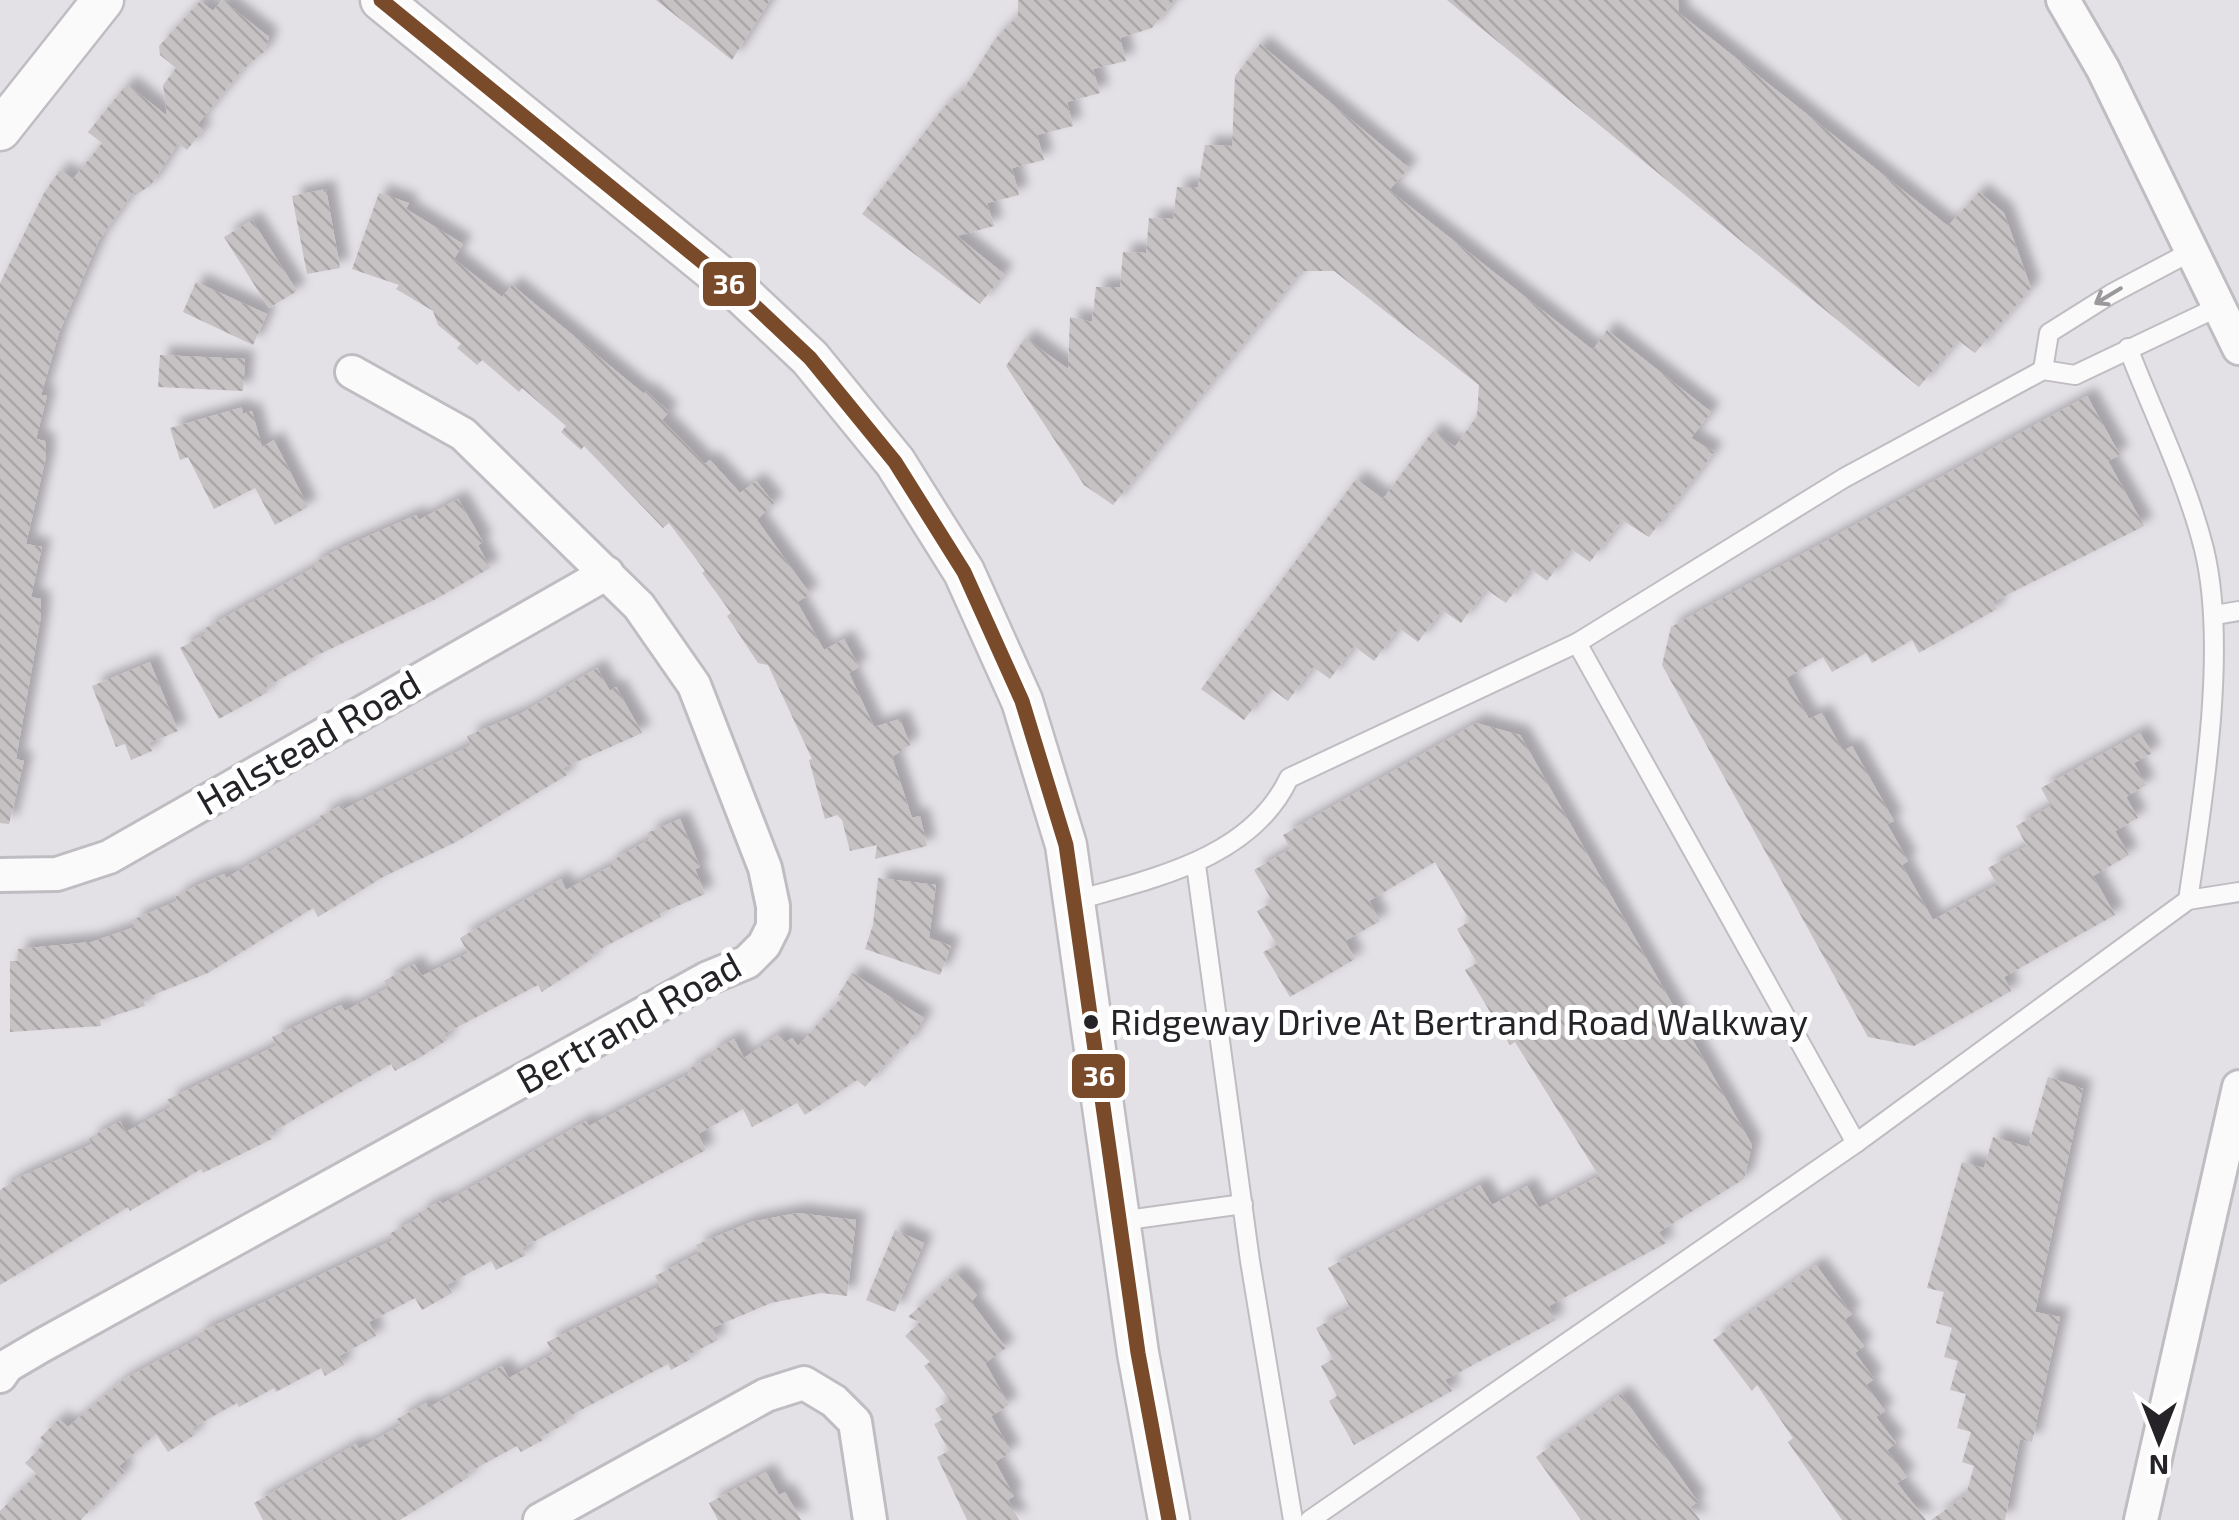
<svg xmlns="http://www.w3.org/2000/svg" width="2239" height="1520" font-family="'Exo 2',sans-serif">
<defs>
<pattern id="building-back-hatch" width="6" height="6" patternUnits="userSpaceOnUse" patternTransform="scale(2.5)"><rect width="6" height="6" fill="#c6c2c3"/><path d="M-1 5l2 2M0 0l6 6M5-1l2 2" fill="none" stroke="#aaa6a8"/></pattern>
<filter id="shadow"><feDropShadow dx="9" dy="-9" stdDeviation="5" flood-color="#0004"/></filter>
</defs>
<rect width="100%" height="100%" fill="#e3e0e6"/>
<!-- building -->
<g fill="url(#building-back-hatch)" filter="url(#shadow)">
<path d="M222 0 269 37 264 52 241 71 197 125 203 130 187 150 178 143 151 185 136 195 133 192 99 240 59 333 41 395 47 396 36 439 45 441 46 457 26 544 42 547 31 597 41 599V616L16 759 24 761 9 824 0 823V283L44 193 60 170 73 179 102 143 88 132 127 84 167 116 163 85 176 68 160 55 159 46 200 1 213 11Z"/>
<path d="M656 0H770L732 60Z"/>
<path d="M1018 0H1174L1152 28 1120 38 1126 61 1093 69 1100 93 1067 102 1073 126 1037 135 1044 160 1012 168 1019 195 987 203 994 226 957 236 1004 274 980 304 862 214 943 108 963 90 995 39 1018 16Z"/>
<path d="M1447 0H1678L1679 13 1948 226 1979 192 2004 213 2031 288 1975 353 1958 340 1919 387Z"/>
<path d="M1260 44 1409 168 1389 190 1593 350 1607 330 1711 412 1691 438 1714 452 1649 537 1622 520 1590 562 1571 549 1547 581 1531 569 1506 603 1486 589 1461 623 1442 610 1418 642 1399 628 1374 661 1354 646 1330 679 1313 667 1288 701 1269 687 1244 720 1201 689 1356 479 1383 499 1433 431 1455 447 1477 416 1479 385 1334 271H1301L1113 505 1084 485 1006 366 1025 338 1068 369 1070 317 1092 322 1096 287H1120L1123 252 1146 253 1149 218 1173 219 1177 187H1198L1205 145 1232 146 1235 76Z"/>
<path d="M326 189 340 268 307 274 292 196Z"/>
<path d="M379 193 409 203 406 209 463 244 454 259 502 297 512 285 644 394 646 391 669 412 662 420 705 464 710 460 740 493 756 481 774 503 757 520 810 594 797 602 824 650 844 639 859 667 849 673 874 727 900 719 910 745 892 757 912 818 920 816 927 846 875 859 877 845 850 851 842 820 837 815 825 819 809 760 812 759 768 665 758 663 727 616 731 613 702 573 705 571 669 523 663 528 584 446 581 450 561 432 566 426 522 388 519 392 482 360 477 365 457 348 461 344 438 325 433 311 396 289 399 285 352 269Z"/>
<path d="M252 220 297 291 269 308 224 237Z"/>
<path d="M196 282 267 314 253 345 183 312Z"/>
<path d="M160 355 245 359 243 391 158 387Z"/>
<path d="M2087 396 2120 455 2108 461 2144 526 1993 602 1997 609 1919 653 1912 640 1872 663 1866 653 1832 672 1823 657 1786 678 1809 719 1822 713 1843 751 1852 746 1894 821 1887 824 1908 861 1902 865 1933 920 1997 885 1988 868 2027 846 2016 826 2051 806 2041 788 2140 733 2152 753 2134 763 2146 785 2126 797 2138 818 2115 831 2129 855 2093 876 2115 915 2004 977 2011 991 1914 1046 1868 1037 1662 665 1671 627Z"/>
<path d="M243 407 242 414 252 411 262 447 274 440 308 507 275 525 255 488 214 509 188 457 180 460 170 428Z"/>
<path d="M458 499 483 542 478 545 490 568 434 600 307 660 309 663 266 687 268 692 219 719 180 648 206 634 204 629 313 568 311 564 339 549 416 515 419 520Z"/>
<path d="M150 662 178 731 149 743 152 751 131 760 125 744 116 747 92 686Z"/>
<path d="M597 668 610 691 616 687 642 733 563 768 567 775 456 842 383 877 318 917 313 908 208 973 143 999 145 1006 100 1020 101 1026 10 1032V961H18V949L91 942 135 927 132 920 177 901 175 897 196 886 224 874 226 878 323 821 320 816 342 805 344 809 471 745 467 736 522 713Z"/>
<path d="M1476 723 1520 735 1752 1145 1744 1179 1659 1232 1666 1243 1549 1306 1556 1320 1445 1380 1452 1391 1354 1445 1329 1401 1337 1396 1321 1366 1333 1359 1316 1328 1351 1309 1328 1268 1480 1185 1492 1205 1527 1186 1539 1208 1599 1176 1515 1042 1510 1045 1465 970 1477 963 1457 929 1470 921 1435 862 1369 901 1380 921 1345 941 1355 959 1290 997 1263 952 1277 945 1257 911 1273 902 1254 870 1290 849 1283 835Z"/>
<path d="M680 819 700 867 695 869 705 894 659 914 661 917 591 954 593 958 542 992 538 985 444 1034 447 1040 419 1058 395 1071 391 1064 269 1134 272 1139 203 1173 201 1169 130 1211 128 1207 0 1285V1190L18 1178 92 1144 89 1138 120 1121 126 1132 171 1107 167 1100 277 1045 272 1037 341 1005 345 1011 388 988 384 981 414 964 422 976 468 953 460 938 561 879 566 890 611 866 609 862 650 839 647 833Z"/>
<path d="M878 878 936 885 929 938 951 946 940 975 865 949 873 925Z"/>
<path d="M852 973 924 1018 906 1047 903 1044 865 1087 857 1080 805 1115 797 1103 752 1127 743 1109 698 1134 706 1150 522 1248 526 1255 496 1270 491 1261 447 1285 452 1293 422 1310 415 1298 369 1322 376 1336 339 1356 344 1365 325 1376 321 1368 276 1392 274 1388 239 1407 237 1403 192 1428 196 1434 168 1452 156 1434 119 1466 125 1472 81 1520H0V1511L37 1474 25 1463 45 1443 40 1438 59 1419 68 1427 123 1380 199 1338 197 1334 393 1240 389 1234 420 1217 418 1213 440 1201 442 1204 586 1121 589 1126 689 1074 687 1070 712 1056 710 1052 734 1039 744 1058 779 1034 785 1043 792 1038 798 1046 842 997 838 995Z"/>
<path d="M2048 1077 2083 1089 2035 1312 2060 1317 2032 1442 2020 1439 2005 1520H1931L1966 1495 1974 1466 1962 1462 1971 1432 1957 1428 1966 1394 1950 1390 1958 1361 1944 1357 1952 1328 1936 1323 1944 1292 1927 1288 1962 1162 1984 1168 1993 1137 2028 1147Z"/>
<path d="M797 1213 856 1220 847 1296 821 1293 771 1303 712 1328 718 1340 688 1355 691 1359 671 1370 668 1364 564 1419 567 1423 541 1437 543 1440 521 1452 517 1446 467 1473 469 1477 400 1520H263L254 1503 356 1444 359 1449 401 1425 397 1419 426 1403 428 1408 502 1366 509 1378 553 1354 547 1342 660 1286 655 1276 699 1253 696 1245 751 1222Z"/>
<path d="M895 1230 924 1243 895 1312 866 1300Z"/>
<path d="M1816 1265 1852 1314 1844 1320 1864 1346 1855 1353 1874 1379 1866 1385 1885 1411 1876 1417 1896 1443 1887 1450 1907 1477 1897 1483 1926 1520H1842L1788 1442 1793 1438 1757 1385 1752 1391 1713 1340Z"/>
<path d="M956 1273 977 1295 971 1302 1006 1348 985 1363 1009 1405 991 1416 1011 1452 995 1462 1014 1496 1008 1500 1019 1520H967L937 1457 949 1451 934 1424 942 1420 935 1409 950 1400 924 1366 930 1362 905 1336 920 1322 908 1317Z"/>
<path d="M1621 1394 1698 1502 1690 1507 1700 1520H1581L1536 1457Z"/>
<path d="M766 1472 779 1495 785 1492 801 1520H718L709 1503Z"/>
</g>
<g fill="none" stroke-linecap="round" stroke-linejoin="round">
<!-- service casing -->
<g stroke="#c0bdc2" stroke-width="22">
<g id="service">
<path d="M2128 348C2153 413 2187 481 2204 549 2228 647 2203 800 2188 900"/>
<path d="M2043 370 2049 333 2111 294 2194 250"/>
<path d="M2215 615 2239 611"/>
<path d="M1577 643 1844 478 2043 370 2075 375 2218 307"/>
<path d="M1196 865 1250 1261 1293 1520"/>
<path d="M1074 901C1153 878 1251 859 1289 778L1577 643 1856 1143"/>
<path d="M1120 1221 1243 1204"/>
<path d="M1310 1520 1856 1143 2188 900 2239 892"/>
</g>
</g>
<!-- minor casing -->
<g stroke="#c0bdc2" stroke-width="38">
<g id="minor">
<path d="M2063 0 2103 69 2239 348"/>
<path d="M0 875 57 874 109 857 607 573"/>
<path d="M0 1376 7 1366 41 1346 708 978 747 962 764 945 773 927V906L765 868 694 685 639 606 463 434 352 372"/>
<path d="M540 1520 766 1395 804 1383 834 1401 855 1422 870 1520"/>
<path d="M2141 1520 2239 1087"/>
</g>
</g>
<!-- tertiary casing -->
<g stroke="#c0bdc2" stroke-width="45">
<g id="tertiary">
<path d="M381 0 743 295 810 358 895 462 964 572 1022 701 1066 845 1138 1353 1169 1520"/>
<path d="M0 130 103 0"/>
</g>
</g>
<!-- service -->
<use href="#service" stroke="#fbfafb" stroke-width="18"/>
<!-- minor -->
<use href="#minor" stroke="#fbfafb" stroke-width="32"/>
<!-- tertiary -->
<use href="#tertiary" stroke="#fbfafb" stroke-width="40"/>
<!-- bus-1 casing -->
<g stroke="#fff" stroke-width="22">
<path id="bus-1" d="M381 0 743 295 810 358 895 462 964 572 1022 701 1066 845 1138 1353 1169 1520"/>
</g>
<!-- bus-1 -->
<use href="#bus-1" stroke="#7a4b2a" stroke-width="15"/>
</g>
<!-- one-way arrows -->
<defs><path id="oneway-shaft" d="M-6 0H5M1.5-3L5.5 0L1.5 3" fill="none" stroke-width="1.6" stroke-linecap="round" stroke-linejoin="round" transform="scale(2.5)"/></defs>
<use stroke="#9b999c" href="#oneway-shaft" transform="translate(2108 296) rotate(149)"/>
<!-- markers -->
<circle fill="#262328" stroke="#fff" stroke-width="4" cx="1091" cy="1022" r="9"/>
<g text-anchor="middle" stroke-width="10" stroke-linejoin="round" paint-order="stroke">
<!-- bus labels -->
<g font-size="36" fill="#262328" stroke="#fff" text-anchor="start">
<text x="1110" y="1035">Ridgeway Drive At Bertrand Road Walkway</text>
</g>
<!-- street labels -->
<g font-size="38" fill="#262328" stroke="#fff">
<text transform="translate(309 743) rotate(-30)" y="13">Halstead Road</text>
<text transform="translate(629 1023) rotate(-29)" y="13">Bertrand Road</text>
</g>
</g>
<g stroke="#fff" stroke-width="4">
<rect x="701" y="260" width="57" height="48" rx="10" fill="#7a4b2a"/>
<rect x="1070" y="1052" width="57" height="48" rx="10" fill="#7a4b2a"/>
</g>
<g font-size="28" text-anchor="middle" font-weight="bold" fill="#fff">
<text x="729" y="294">36</text>
<text x="1099" y="1086">36</text>
</g>
<!-- north arrow -->
<g transform="translate(2159 1440) rotate(180)" stroke="#ffffff" stroke-width="8" paint-order="stroke">
<path d="M0-8L18 38L0 25L-18 38Z" fill="#262328"/>
<text y="-15" font-size="28" font-weight="bold" text-anchor="middle" fill="#262328">N</text>
</g>
</svg>
